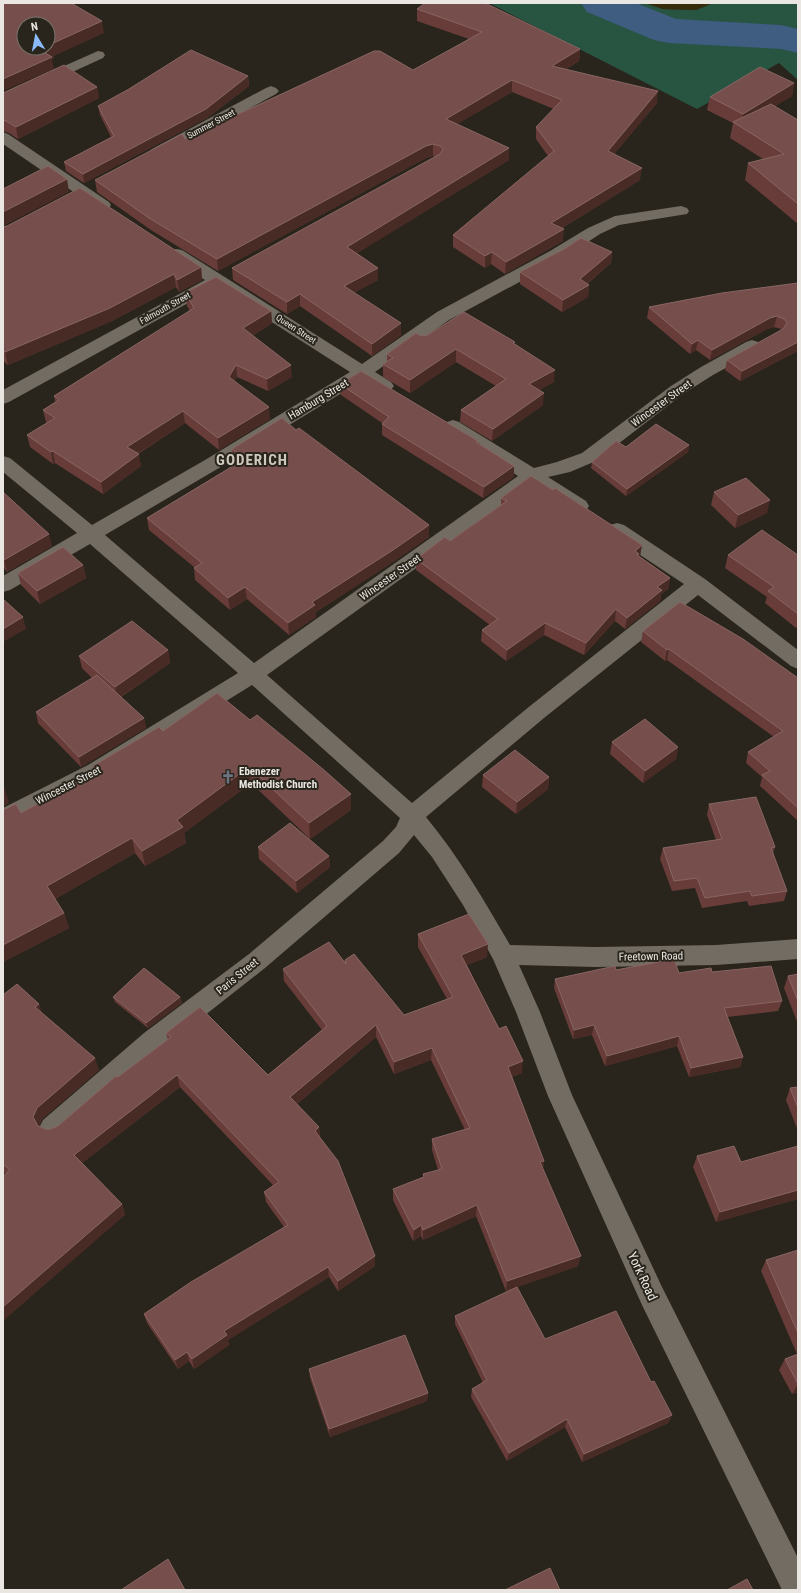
<svg xmlns="http://www.w3.org/2000/svg" width="801" height="1593" font-family="'Roboto Condensed',sans-serif">
<rect width="100%" height="100%" fill="#29251c"/>
<!-- green -->
<path fill="#285442" d="M489 3H645L663 9 696 10 713 3H798V80L779 63 697 109Z"/>
<!-- sand -->
<path fill="#352c0b" d="M645 3H713L696 10 663 9Z"/>
<g fill="none" stroke-linecap="round" stroke-linejoin="round">
<!-- river -->
<path fill="#3f5c81" fill-rule="evenodd" d="M581 3H636L676 19 781 25 798 29V53L781 49 669 43 654 40 587 12Z"/>
<!-- minor -->
<g fill="#726c62" fill-rule="evenodd">
<path d="M98 51 103 52 105 55 103 58 3 104V93Z"/>
<path d="M271 86 276 88 279 91 276 94 164 155 158 157 152 155 150 152 152 149 266 88Z"/>
<path d="M3 132 8 134 109 202 111 205 109 208 103 210 97 208 3 144Z"/>
<path d="M681 206 687 208 689 211 687 214 619 225 600 234 562 259 449 320 375 372 391 382 394 386 391 390C380 393 372 386 363 380L219 468 105 535 254 663 518 476 447 430 444 426 447 422 453 420 459 422 534 468 557 462 582 453 671 386 701 367 746 342 752 340 758 342 761 346 758 350 713 375 683 394 596 461 570 472 548 477 586 501 589 506 586 511 579 513 572 511 532 485 267 675 412 803 530 706 684 584 610 535 607 530 610 525 617 523 624 525 705 579 798 650V669L791 666 698 595 544 718 426 817C459 857 484 900 510 945L595 947 716 945 798 939V959L716 965 595 967 519 965 540 1012 572 1095 662 1287 798 1558V1590H782L642 1305 548 1096 516 1012 493 959 463 905 432 857 414 835 399 853 265 968 162 1049 61 1136 52 1140 43 1136 39 1128 43 1120 144 1033 249 954 383 841 396 827 400 818 252 685 104 777 3 827V808L88 765 238 673 90 544 10 590 3 592V576L77 533 3 472V456L10 458 92 525 205 460 350 372 217 287 9 402 3 404V390L205 280 170 258 168 254 170 250 176 249 182 250 362 364 437 312 550 251 588 228 615 216Z"/>
</g>
</g>
<!-- wall -->
<g fill="#683c39">
<path d="M417 9 580 49 579 61 566 69 657 103 614 154 640 180 562 228 563 241 505 274 491 264 485 268 453 247V235L548 156 536 139V127L554 109 512 92 457 124 509 148V160L357 253 378 268V280L354 292 401 335 372 356 300 306 287 314 233 280 232 268 436 157 433 156 426 158 218 271 151 230 97 192 95 180 185 139 413 70 469 39 417 21Z"/>
<path d="M248 76 249 86 207 118 84 183 66 171 64 162 111 137 100 115 98 106Z"/>
<path d="M794 83 792 96 775 106 798 120V224L745 180 748 163 763 159 730 138 733 123 707 110 710 97Z"/>
<path d="M97 87 99 98 18 139 9 133 3 131V93Z"/>
<path d="M3 227 201 267 202 280 179 292 176 287 112 321 8 365 3 361Z"/>
<path d="M612 252 611 263 587 284 589 285 588 297 562 312 520 284V272Z"/>
<path d="M798 283V351L740 381 725 370 727 360 782 330 781 329 774 327 767 329 710 360 696 350 690 354 647 318 649 307Z"/>
<path d="M185 293 271 311 272 323 252 336 292 377 268 391 237 377 234 381 270 419 219 450 185 423 138 454 141 466 103 494 55 463 53 464 30 447 27 435 47 423 46 422 43 410 55 402 54 396 190 311 187 306Z"/>
<path d="M426 336 515 344 554 382 539 390 543 405 492 441 460 422 461 410 496 386 456 362 410 393 383 377V364L387 362V354Z"/>
<path d="M340 384 478 442 514 477 483 498 382 435V423L341 395Z"/>
<path d="M296 430 429 525V537L393 562 316 612V617L289 635 247 599 230 610 195 580 194 567 149 530 147 518 231 467 230 463 234 461 232 449Z"/>
<path d="M689 445 688 452 626 496 591 468 592 462 626 447Z"/>
<path d="M3 492 52 546 7 572 3 567Z"/>
<path d="M714 492 767 513 735 528 711 505Z"/>
<path d="M501 498 640 557 670 578 668 589 661 594 660 601 625 629 615 621 584 655 544 635 506 661 481 641 482 630 490 625 416 570V559L450 541 501 505Z"/>
<path d="M728 555H798V626L796 628 765 603 767 597 725 568Z"/>
<path d="M83 565 86 578 40 604 21 585 18 573Z"/>
<path d="M643 631 798 681V821L760 786 762 777 746 763 748 752 774 737 667 660 665 661 641 642Z"/>
<path d="M168 650 170 663 121 697 144 718 146 728 81 767 38 723 36 712 92 678 82 668 79 656Z"/>
<path d="M163 731 351 810 310 839 251 783 184 833 186 843 145 866 135 853 55 899 64 913 69 928 3 962V810L21 813 94 773 93 766Z"/>
<path d="M612 742 678 747 676 759 643 783 610 754Z"/>
<path d="M483 775 549 777 548 789 516 814 482 787Z"/>
<path d="M709 804 775 847 773 853 787 891 784 901 749 906 747 901 702 908 695 888 672 891 660 859 663 848 716 840 707 815Z"/>
<path d="M258 847 329 856 330 867 297 893 259 859Z"/>
<path d="M418 934 487 957 467 965 522 1073 512 1077 544 1161 543 1169 578 1266 517 1287 545 1339 651 1382 672 1415 668 1423 582 1462 565 1427 507 1461 471 1397 472 1389 483 1383 455 1324V1316L513 1289 506 1291 476 1216 423 1240 421 1236 413 1241 393 1200V1189L423 1177V1174L438 1170 432 1150V1139L465 1130 431 1060 394 1074 376 1037 297 1104 319 1127 320 1138 375 1256V1266L338 1291 329 1277 228 1340 229 1345 194 1369 189 1361 178 1369 147 1323 144 1314 284 1227 266 1202 264 1192 273 1185 180 1087 82 1163 122 1204 125 1215 6 1174 3 1171V995L39 1004 41 1012 99 1070 42 1119 39 1126 48 1130 58 1126 118 1077 168 1040 166 1033 268 1075 322 1030 284 981 283 969 345 962V960L404 1015 447 999 418 947Z"/>
<path d="M616 970 679 973 712 972 782 1001 778 1011 727 1017 743 1057 740 1067 689 1077 677 1046 605 1066 592 1035 573 1039 554 988 555 979Z"/>
<path d="M798 974V1024L784 988 788 976Z"/>
<path d="M113 997H180L182 1003 148 1028 115 1002Z"/>
<path d="M798 1087V1131L786 1100 790 1088Z"/>
<path d="M798 1146V1199L716 1222 693 1167 697 1156 741 1162Z"/>
<path d="M798 1250V1392L792 1394 779 1370 785 1359 797 1354 761 1271 766 1260Z"/>
<path d="M309 1369 428 1393 427 1401 330 1437 310 1378Z"/>
</g>
<!-- shaded-wall -->
<g fill="#492b26">
<path d="M102 21 104 33 54 56V59L52 60 54 69 3 91V79L42 51 49 45Z"/>
<path d="M580 49 579 61 552 77V66Z"/>
<path d="M248 76 249 86 207 118 84 183 83 174Z"/>
<path d="M512 80V92L445 131 446 119Z"/>
<path d="M794 83 792 96 741 127 743 114Z"/>
<path d="M97 87 99 98 18 139 16 127Z"/>
<path d="M658 91 657 103 607 162 608 151Z"/>
<path d="M433 144V156L426 158 218 271 217 259 426 146Z"/>
<path d="M509 148V160L348 259 347 247Z"/>
<path d="M642 168 640 180 550 235 551 223Z"/>
<path d="M67 179 69 192 3 226V212Z"/>
<path d="M564 229 563 241 505 274 506 262Z"/>
<path d="M492 252 491 264 485 268V256Z"/>
<path d="M612 252 611 263 579 290 580 279Z"/>
<path d="M201 267 202 280 179 292 177 280Z"/>
<path d="M378 268V280L345 298 344 286Z"/>
<path d="M174 274 176 287 112 321 8 365 5 352Z"/>
<path d="M589 285 588 297 562 312 563 300Z"/>
<path d="M300 294V306L287 314V302Z"/>
<path d="M271 311 272 323 244 341 243 328Z"/>
<path d="M777 316 774 327 767 329 710 360 712 350 770 318Z"/>
<path d="M401 323V335L372 356V344Z"/>
<path d="M698 340 696 350 690 354 692 344Z"/>
<path d="M798 342V351L740 381 742 371Z"/>
<path d="M456 349V362L410 393V380Z"/>
<path d="M236 365 237 377 230 389 229 377Z"/>
<path d="M291 365 292 377 268 391 267 379Z"/>
<path d="M555 370 554 382 528 396 529 384Z"/>
<path d="M544 393 543 405 492 441 493 429Z"/>
<path d="M269 407 270 419 219 450 218 438Z"/>
<path d="M183 411 185 423 129 459 127 447Z"/>
<path d="M689 445 688 452 626 496 627 489Z"/>
<path d="M53 451 55 463 53 464 51 452Z"/>
<path d="M139 454 141 466 103 494 101 482Z"/>
<path d="M514 466V477L483 498 484 487Z"/>
<path d="M770 500 767 513 735 528 738 515Z"/>
<path d="M429 525V537L393 562 316 612V617L289 635 288 623 312 602Z"/>
<path d="M49 534 52 546 7 572 4 560Z"/>
<path d="M642 545 640 557 639 558 635 551Z"/>
<path d="M83 565 86 578 40 604 37 591Z"/>
<path d="M670 578 668 589 661 594 660 601 625 629 627 618 657 587Z"/>
<path d="M245 587 247 599 230 610 228 598Z"/>
<path d="M616 609 615 621 584 655 586 643Z"/>
<path d="M23 617 26 629 3 642V629Z"/>
<path d="M545 623 544 635 506 661 507 650Z"/>
<path d="M669 649 667 660 665 661 667 650Z"/>
<path d="M168 650 170 663 117 699 115 687Z"/>
<path d="M144 718 146 728 81 767 79 757Z"/>
<path d="M678 747 676 759 643 783 645 771Z"/>
<path d="M249 767 251 783 184 833 186 843 145 866 142 851 177 820Z"/>
<path d="M549 777 548 789 516 814 517 802Z"/>
<path d="M4 787 9 803 3 807V788Z"/>
<path d="M351 794V810L310 839 309 823Z"/>
<path d="M132 838 135 853 51 901 47 886Z"/>
<path d="M329 856 330 867 297 893 296 881Z"/>
<path d="M64 913 69 928 3 962V945Z"/>
<path d="M488 944 487 957 461 967V955Z"/>
<path d="M180 997 182 1003 148 1028 146 1023Z"/>
<path d="M39 1004 43 1017 35 1007Z"/>
<path d="M376 1025V1037L291 1109 290 1097Z"/>
<path d="M594 1025 592 1035 573 1039 574 1030Z"/>
<path d="M679 1036 677 1046 605 1066 607 1056Z"/>
<path d="M432 1048 431 1060 394 1074V1062Z"/>
<path d="M743 1057 740 1067 689 1077 691 1068Z"/>
<path d="M95 1058 99 1070 42 1119 38 1129 33 1117 37 1108Z"/>
<path d="M523 1061 522 1073 507 1079 508 1067Z"/>
<path d="M177 1075 180 1087 78 1166 74 1155Z"/>
<path d="M319 1127 320 1138 315 1131Z"/>
<path d="M544 1161 542 1172 540 1162Z"/>
<path d="M798 1190V1199L716 1222 720 1212Z"/>
<path d="M122 1204 125 1215 3 1321V1307Z"/>
<path d="M477 1205 476 1216 423 1240V1230Z"/>
<path d="M421 1225V1236L413 1241 414 1230Z"/>
<path d="M375 1256V1266L338 1291V1281Z"/>
<path d="M581 1256 578 1266 506 1291 507 1281Z"/>
<path d="M328 1267 329 1277 228 1340 229 1345 194 1369 192 1359 224 1331Z"/>
<path d="M187 1352 189 1361 178 1369 175 1360Z"/>
<path d="M798 1384V1392L792 1394Z"/>
<path d="M428 1393 427 1401 330 1437 329 1429Z"/>
<path d="M672 1415 668 1423 582 1462 584 1454Z"/>
<path d="M567 1419 565 1427 507 1461 509 1453Z"/>
</g>
<!-- building -->
<g fill="#764e4b" stroke="#886663" fill-rule="evenodd">
<path d="M3 3H71L102 21 49 45 52 47 42 51 52 57 3 79ZM24 24H48V48H24Z"/>
<path d="M425 3H485L580 49 552 66 658 91 608 151 642 168 551 223 564 229 506 262 492 252 485 256 453 235 554 151 536 127 562 100 512 80 446 119 509 148 347 247 378 268 344 286 401 323 372 344 300 294 287 302 232 268 440 154 443 149 440 146 433 144 426 146 217 259 149 218 95 180 182 134 185 139 374 51H380L413 70 482 32 417 9Z"/>
<path d="M191 50 248 76 206 109 83 174 64 162 114 136 98 106 129 89Z"/>
<path d="M64 65 97 87 16 127 6 121 3 120V93Z"/>
<path d="M760 67 794 83 743 114 710 97Z"/>
<path d="M771 104 798 120V204L748 163 784 154 733 122Z"/>
<path d="M48 166 67 179 3 212V189Z"/>
<path d="M80 188 201 267 177 280 174 274 110 308 5 352 3 351V227L7 226Z"/>
<path d="M581 238 612 252 580 279 589 285 563 300 520 272 564 249Z"/>
<path d="M216 277 271 311 243 328 291 365 267 379 236 365 229 377 269 407 218 438 183 411 127 447 139 454 101 482 53 451 51 452 27 435 55 418 43 410 59 400 54 396 194 308 185 293Z"/>
<path d="M798 283V342L742 371 727 360 783 329 787 323 784 319 777 316 770 318 712 350 698 340 692 344 649 307 722 293Z"/>
<path d="M464 312 515 342 513 343 555 370 529 384 544 393 493 429 461 410 506 379 456 349 410 380 383 364 393 358 387 354 416 333 421 336 423 335 426 336Z"/>
<path d="M361 371 478 441 476 442 514 466 484 487 382 424 389 417 340 384Z"/>
<path d="M282 418 296 430 299 428 429 525 393 550 312 602 315 605 288 623 245 587 228 598 194 568 202 563 147 518 233 466 230 463 243 457 232 449Z"/>
<path d="M656 424 689 445 627 489 592 462 616 441 626 447Z"/>
<path d="M531 476 553 490 555 488 642 545 635 551 639 554 637 555 670 578 657 587 662 590 627 618 616 609 586 643 545 623 507 650 482 630 498 619 416 559 445 537 450 541 507 501 501 498Z"/>
<path d="M746 478 770 500 738 515 714 492Z"/>
<path d="M3 492 49 534 4 560 3 559Z"/>
<path d="M762 530 798 555V614L768 591 774 587 728 555Z"/>
<path d="M63 547 83 565 37 591 18 573Z"/>
<path d="M3 599 23 617 3 629Z"/>
<path d="M680 602 743 639 798 678 797 679 798 681V808L762 775 770 771 748 752 783 731 669 649 667 650 643 631Z"/>
<path d="M132 621 168 650 115 687 79 656Z"/>
<path d="M97 675 144 718 79 757 36 712Z"/>
<path d="M217 693 250 720 257 715 324 770 351 794 309 823 249 767 177 820 183 827 142 851 132 838 47 886 64 913 3 945V810L16 804 21 813 97 771 93 766 159 727 163 731Z"/>
<path d="M645 719 678 747 645 771 612 742Z"/>
<path d="M515 750 549 777 517 802 483 775Z"/>
<path d="M756 797 775 847 771 848 787 891 752 896 750 891 705 898 697 878 674 881 663 848 722 839 709 804Z"/>
<path d="M290 823 329 856 296 881 258 847Z"/>
<path d="M469 914 488 944 461 955 499 1029 506 1026 523 1061 508 1067 544 1161 540 1162 581 1256 507 1281 477 1205 423 1230 421 1225 414 1230 393 1189 424 1177 423 1174 442 1169 432 1139 470 1128 432 1048 394 1062 376 1025 290 1097 319 1127 315 1131 338 1161 375 1256 338 1281 328 1267 224 1331 227 1335 192 1359 187 1352 175 1360 144 1314 191 1282 288 1225 264 1192 279 1182 177 1075 74 1155 122 1204 3 1307V1176L10 1170 3 1164V995L17 984 39 1004 35 1007 95 1058 37 1108 33 1117 38 1126 48 1130 58 1126 116 1076 118 1077 171 1037 166 1033 200 1007 268 1075 327 1026 283 969 329 942 346 964 345 960 354 954 404 1015 453 997 418 934Z"/>
<path d="M674 959 679 973 711 968 712 972 771 966 782 1001 724 1008 743 1057 691 1068 679 1036 607 1056 594 1025 574 1030 555 979 615 966 616 970Z"/>
<path d="M144 968 180 997 146 1023 113 997Z"/>
<path d="M798 974V1001L788 976Z"/>
<path d="M798 1087V1108L790 1088Z"/>
<path d="M734 1146 741 1162 798 1146V1190L720 1212 697 1156Z"/>
<path d="M798 1250V1333L766 1260Z"/>
<path d="M517 1287 545 1339 616 1311 651 1382 654 1381 672 1415 584 1454 567 1419 509 1453 472 1389 487 1380 455 1316Z"/>
<path d="M405 1335 428 1393 329 1429 309 1369Z"/>
<path d="M798 1354V1384L785 1359Z"/>
<path d="M168 1559 185 1590H121Z"/>
<path d="M550 1568 560 1590H505Z"/>
<path d="M747 1579 753 1590H727Z"/>
</g>
<!-- icons -->
<defs>
<g id="church-bare" transform="scale(1.08)"><path d="M-1.2-6h2.4v3.5h3.3v2.4h-3.3V6h-2.4V-.1h-3.3v-2.4h3.3Z" fill="#6b7280" stroke="#29251c" stroke-width="2.5" paint-order="stroke"/></g>
</defs>
<g fill-rule="evenodd">
<use href="#church-bare" x="228" y="777"/>
</g>
<g text-anchor="middle" stroke-width="4" stroke-linejoin="round" paint-order="stroke">
<!-- far-street labels -->
<g font-size="9" fill="#eae7e2" stroke="#29251c">
<text transform="translate(211 124) rotate(-28)" y="3">Summer Street</text>
<text transform="translate(165 308) rotate(-29)" y="3">Falmouth Street</text>
<text transform="translate(296 329) rotate(33)" y="3">Queen Street</text>
</g>
<!-- street labels -->
<g font-size="11" fill="#eae7e2" stroke="#29251c">
<text transform="translate(318 399) rotate(-31)" y="4">Hamburg Street</text>
<text transform="translate(661 403) rotate(-36)" y="4">Wincester Street</text>
<text transform="translate(390 577) rotate(-35)" y="4">Wincester Street</text>
<text transform="translate(68 785) rotate(-27)" y="4">Wincester Street</text>
<text transform="translate(651 956) rotate(-1)" y="4">Freetown Road</text>
<text transform="translate(237 976) rotate(-39)" y="4">Paris Street</text>
</g>
<!-- poi labels -->
<g font-size="11" font-weight="bold" fill="#eae7e2" stroke="#29251c" text-anchor="start">
<text x="239" y="775">Ebenezer<tspan x="239" dy="13">Methodist Church</tspan></text>
</g>
<!-- near-street labels -->
<g font-size="13" fill="#eae7e2" stroke="#29251c">
<text transform="translate(643 1276) rotate(65)" y="5">York Road</text>
</g>
<!-- district labels -->
<g font-size="15" font-weight="bold" letter-spacing="1" fill="#cec8bd" stroke="#29251c">
<text x="252" y="465">GODERICH</text>
</g>
</g>
<!-- border -->
<rect width="801" height="1593" fill="none" stroke="#eae7e2" stroke-width="8"/>
<!-- north arrow -->
<g transform="translate(36 36) rotate(350)"><circle r="19" fill="#29251c" stroke="#76736b"/>
<path d="M0-3L7 15L0 10L-7 15Z" fill="#8bbafc"/>
<text y="-6" font-size="11" font-weight="bold" text-anchor="middle" fill="#eae7e2">N</text>
</g>
</svg>
